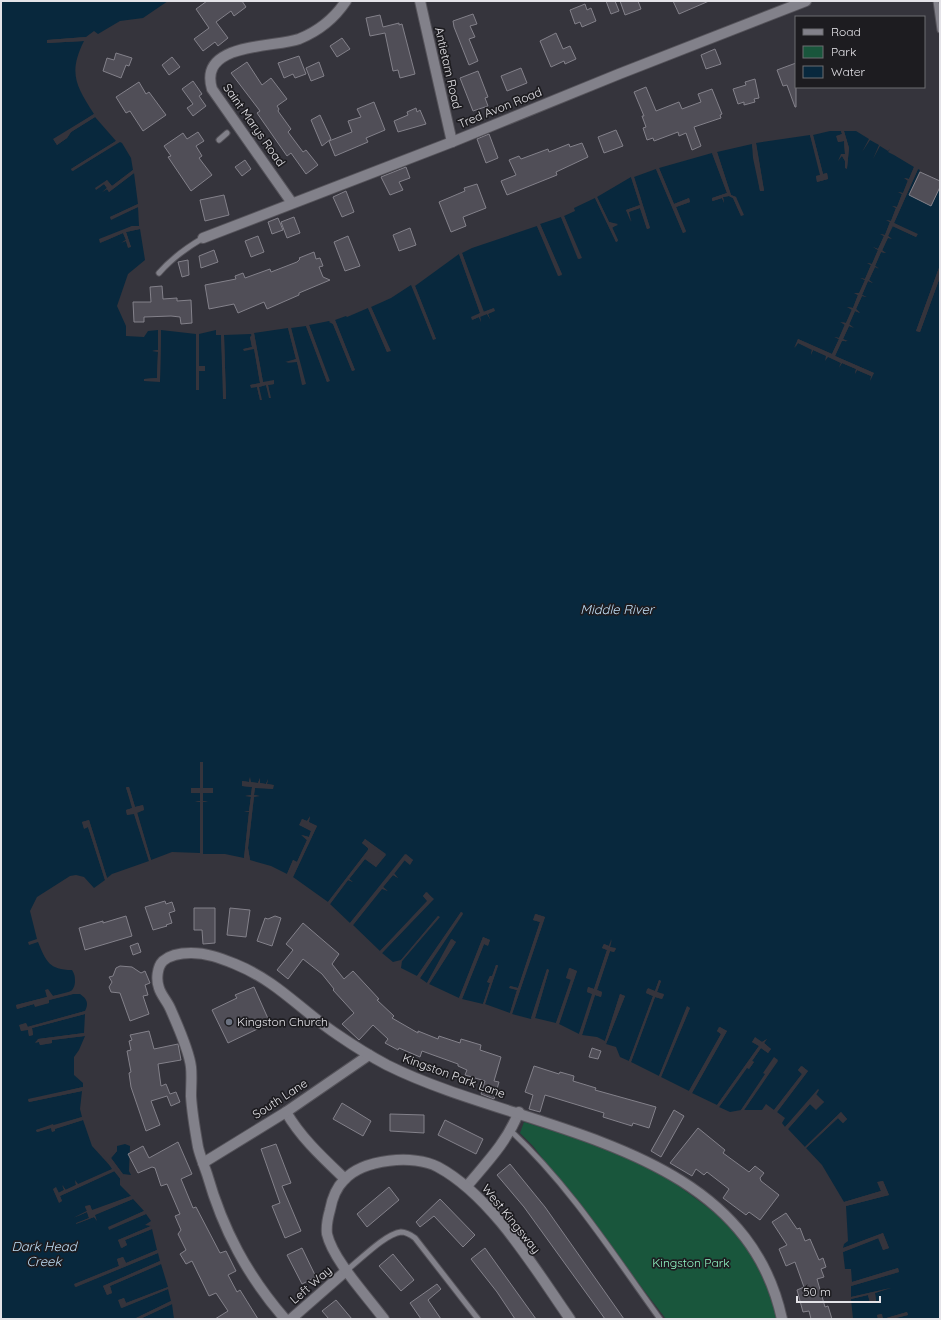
<svg xmlns="http://www.w3.org/2000/svg" width="941" height="1320" font-family="Quicksand,sans-serif">
<rect width="100%" height="100%" fill="#35343c"/>
<!-- green -->
<path fill="#19563c" d="M524 1122 586 1141 640 1162 672 1181 726 1221 745 1244 762 1273 778 1319H666L533 1146 520 1133Z"/>
<!-- water -->
<g fill="#08283d">
<path d="M1 1H168L143 18 120 21 98 34 94 31 86 37 47 40V43L84 41C68 73 76 86 94 114L54 140 57 145 67 138 71 132 95 117 116 141 71 169 72 171 120 142 122 143 131 158 133 170 112 186 107 180 96 190 104 184 107 188 103 192 107 189 109 192 134 173 138 204 110 217 111 219 138 207 139 226H132L100 243 123 233 126 240 122 242 126 241 128 247H131L126 232 140 229 145 260 128 274 117 306 126 326V336L144 337 148 331 158 330V350L152 351H158L157 378 144 379 160 381 161 330 196 334V389L199 371H205V366H199V334L216 330V335H221L224 399H226L224 335 251 334 252 337H250L252 347 244 349V350L254 348 260 383 250 385 257 387 260 400 259 387 266 385 270 398 268 385 274 384 263 382 254 333 288 328 296 359 285 362H297L303 385 305 384 291 328 306 326 327 382 329 381 309 325 329 321 333 324 352 371 355 370 335 320 346 316 347 317 368 308 387 352 390 350 371 307 391 298 411 285 433 339H436L415 286 459 254 480 313 472 320 479 317 481 322 480 317 487 314 490 319 488 314 494 308 484 312 462 253 472 248 537 226 559 276 562 274 540 224 561 217 578 259 581 258 564 216 575 211 574 208 595 198 616 242 618 240 612 227 618 225 609 222 597 197 631 177 640 205 626 210 632 222 628 212 640 208 647 229 650 228 634 177 656 169 683 233 686 231 676 207 690 202 689 198 674 204 659 168 712 153 727 193 712 198V201L722 198 724 203 723 197 729 196 733 198 741 216 736 197 731 195 717 152 752 144 760 191 764 190 756 143 810 135 821 175 816 176 817 182 828 179 827 173 823 174 813 135 830 131H841L842 134 837 136 838 142 844 141 845 154H841L845 161V168H847L849 148 844 131H856L869 139 862 152 870 140 879 145 873 159 880 146 888 151 890 149 888 152 894 155 896 150 894 155 914 167 909 179 904 178 908 180 903 193 898 192 902 194 897 207 892 206 896 208 891 221 886 220 890 222 885 235 880 234 884 236 878 249 873 247 878 250 872 264 867 263 871 265 865 279 860 278 865 280 859 294 854 293 858 295 853 308 847 307 852 309 846 323 841 322 845 324 839 338 834 337 839 339 832 354 798 339 795 348 798 343 812 350 811 355 813 350 827 356 826 361 827 356 841 363 839 367 842 363 856 369 855 374 857 370 871 376 874 373 835 356 842 340 847 342 843 339 849 326 853 327 849 325 855 311 860 313 856 309 862 296 867 297 862 295 868 281 873 283 869 280 875 267 879 268 875 266 881 252 886 253 882 251 888 237 892 239 888 236 893 226 916 237 917 235 894 223 918 169 920 170 909 194 932 205 940 187V265L916 331 920 332 940 277V1319H892L908 1315 907 1312 883 1319 881 1314 877 1315 878 1319H853L851 1299 868 1295 870 1303 876 1301 875 1293 891 1288 851 1297V1286L899 1272 898 1268 852 1282 851 1269H845L843 1252 879 1238 883 1250 889 1248 883 1233 843 1248 844 1244 848 1241 846 1206 889 1195 883 1181 878 1182 881 1191 844 1202 822 1165 806 1148 838 1118 843 1123 847 1119 841 1112 805 1147 788 1129 810 1104 816 1109 824 1102 816 1094 785 1127 782 1123 785 1118 777 1112 808 1071 802 1066 798 1070 802 1074 774 1110 766 1104 762 1110H744L778 1061 774 1058 764 1073 766 1074 741 1110 730 1112 719 1107 747 1067 749 1069 754 1062 752 1061 761 1048 768 1053 771 1049 764 1043 767 1039 762 1042 755 1038 752 1042 759 1046 717 1105 692 1093 727 1031 720 1027 717 1031 721 1034 689 1091 661 1077 690 1008 687 1007 659 1076 631 1062 655 997 662 999 664 995 657 992 661 981 659 980 655 991 647 989 646 993 653 996 629 1061 620 1057 616 1047 606 1044 625 996 620 994 605 1041 597 1037 582 1035 595 995 601 997 602 992 597 990 610 951 614 952 616 949 610 947 612 939 609 946 604 944 602 948 607 950 594 989 588 987 587 992 593 994 579 1034 559 1024 577 971 570 968 566 978 571 979 556 1023 535 1018 549 970 547 969 531 1019 512 1014 545 917 536 914 533 920 540 922 518 988 510 986V988L517 990 510 1013 485 1004 498 966 496 965 492 977 490 976 487 982 490 983 483 1004 462 999 484 944 488 945 490 940 483 937 459 998 429 984 456 942 452 939 427 983 420 978 463 913 461 912 417 976 401 968 402 961 439 917 438 916 401 960 393 962 382 953 433 899 427 892 423 896 428 901 380 951 353 925 382 888 387 891 383 887 393 875 398 878 394 874 405 860 410 864 413 860 405 854 350 923 330 904 348 880 353 882 349 879 365 859 376 867 386 855 365 839 362 843 368 848V850L328 902 293 877 317 826 308 822 310 817 307 821 302 819 300 825 311 831 309 837 302 835 307 840 297 862 293 860 287 874 271 866 250 860 248 848 254 796H259L254 795 255 787 273 789V785L267 784 268 779 266 784 259 783 260 778 258 783 250 782V777L249 782 242 781V786L252 787 251 795 245 796H251L249 811H244L249 812 244 858 225 854H203V802H208L203 801V792L213 793V788H203V762H200V788H191V793H200V801H195L200 802V853L172 852 151 860 137 812 144 810 143 805 135 807 129 787 126 788 133 808 126 810 127 815 134 813 149 861 112 874 107 878 89 820 82 822 84 828 88 827 105 880 94 888 84 877 76 875 70 876 37 897 30 911 37 939 28 942 29 945 38 942C46 961 49 970 72 970 75 975 75 977 75 982 74 995 64 993 53 996L46 990 47 997 16 1005 17 1009 34 1004 35 1006 49 1003V1000L73 994H80C87 999 89 1003 85 1011L27 1027 26 1023 20 1025 21 1031 28 1029 29 1036 33 1035 32 1028 85 1014 84 1033 38 1039V1041L35 1042H39L40 1045 52 1043V1040L85 1036 79 1050 74 1057V1075L83 1083V1087L28 1100 29 1102 82 1091 80 1109 82 1117 54 1126 53 1124 36 1130 37 1132 51 1128 52 1132 54 1129 83 1120 92 1146 113 1169 77 1185 75 1181 76 1185 65 1190 63 1185 64 1190 58 1193 53 1189 59 1202 62 1201 60 1196 115 1171 120 1178V1185L131 1196 92 1211 90 1205 85 1207 87 1211 73 1218 87 1212 89 1218 76 1224 94 1217 97 1221 94 1215 133 1199 144 1211 109 1227 110 1229 146 1214 151 1221 145 1225 151 1226 118 1240 122 1248 127 1245 125 1240 152 1229 157 1250 126 1263 123 1257 117 1259 119 1266 75 1284 76 1287 158 1253 160 1261 103 1286 107 1295 112 1293 110 1286 161 1264 168 1287 126 1303 124 1298 119 1300 122 1308 168 1289 171 1301 134 1319H1Z"/>
<path d="M125 1144 130 1146 129 1171 131 1175 123 1174 111 1158 117 1151V1146Z"/>
<path d="M172 1304 174 1319H140Z"/>
</g>
<!-- pier -->
<g fill="#35343c" fill-rule="evenodd">
<path d="M86 37 84 41 47 43V40Z"/>
<path d="M94 114 95 117 71 132 67 138 57 145 53 139Z"/>
<path d="M841 131H844L849 148 847 169 845 168V161L842 156 838 161 841 154H845L844 141 838 142 836 136 842 134Z"/>
<path d="M810 135H813L823 174 827 173 828 179 817 182 816 176 820 175Z"/>
<path d="M116 141 117 143 73 171 71 169Z"/>
<path d="M754 143H756L764 191H760L753 158 752 144 754 143 762 189Z"/>
<path d="M717 152 731 195 736 197 744 215 741 216 733 198 729 196 723 197 724 203 722 198 713 201 712 198 727 193 712 153 715 155Z"/>
<path d="M914 167 918 169 894 223 918 234 916 237 892 226 888 236 892 239 888 238 882 250 886 253 881 252 875 266 879 269 875 267 869 280 873 283 868 281 862 295 867 297 862 296 856 309 860 313 855 311 849 324 854 328 849 326 843 339 848 341H842L835 356 874 373 870 381 871 376 857 370 855 374 856 369 842 363 839 368 841 363 828 357 825 361 826 356 813 350 811 355 812 349 798 343 794 348 798 339 832 354 839 339 834 337 839 338 845 325 840 322 846 323 852 310 847 307 853 308 858 295 854 293H859L865 280 860 278 865 279 871 265 867 263 872 264 878 250 873 247 878 249 884 236 880 234 885 235 890 222 886 220 891 221 896 208 892 206 897 207 902 194 898 192 903 193 908 181 904 178 909 179Z"/>
<path d="M659 168 674 204 689 198 690 202 676 207 686 232 683 233 656 169Z"/>
<path d="M133 170 134 173 109 192 107 189 102 192 107 188 104 184 96 190 95 188 107 180 112 186Z"/>
<path d="M631 177H634L650 228 647 229 640 208 629 212 631 222 626 210 640 205Z"/>
<path d="M597 197 609 222 618 224 612 228 618 241 616 242 595 198Z"/>
<path d="M138 204V207L111 220 110 217Z"/>
<path d="M564 216 582 258 579 259 561 217Z"/>
<path d="M540 224 562 275 558 276 537 226Z"/>
<path d="M132 226H139L140 229 126 232 131 247 128 248 126 241 121 243 126 240 123 233 100 243 99 239Z"/>
<path d="M462 253 483 312 494 308 495 311 488 314 490 319 487 314 480 316 481 322 479 317 472 320 471 317 480 313 459 254Z"/>
<path d="M940 265V271L919 330 940 275V277L920 332 916 331Z"/>
<path d="M412 285 415 286 436 339 433 340Z"/>
<path d="M371 307 391 351 387 352 368 308Z"/>
<path d="M333 320H335L355 370 352 371 333 324 329 322 331 321 333 322Z"/>
<path d="M309 325 330 381 327 382 306 326Z"/>
<path d="M288 328H291L306 384 302 385 297 362 286 363 296 359Z"/>
<path d="M158 330H161L160 382 144 381V379L157 378 158 352 152 351 158 350Z"/>
<path d="M196 332H199V366H205V371H199V390H196Z"/>
<path d="M254 333 263 382 274 380V384L268 385 271 398H269L266 385 259 387 262 400H260L257 387 251 388 250 385 260 383 254 349 244 351 243 349 252 347 250 337Z"/>
<path d="M221 335H224L226 399H223Z"/>
<path d="M200 762H203V788H213V793H203V801L208 802H203V854L200 853V802H195L200 801V793H191V788H200Z"/>
<path d="M250 777 251 782 258 783 260 778V783L266 784 268 779 267 784 274 785 273 789 255 788 254 795 260 796 254 797 248 848 250 860 247 858V849L246 859 244 858 249 812H244L249 811 251 797 245 796 251 795 252 787 242 786V781L249 782Z"/>
<path d="M126 787H129L135 807 143 805 144 810 137 813 151 860 149 861 134 814 127 815 126 810 132 808Z"/>
<path d="M310 816 309 822 317 826 293 877 291 876 297 864 294 863 289 875 287 874 293 860 297 862 307 840 301 835 309 837 311 831 299 825 302 819 307 821Z"/>
<path d="M89 820 107 878 105 880 88 827 84 829 82 822Z"/>
<path d="M365 839 386 854 376 867 365 859 349 879 353 882 348 880 330 904 328 902 368 850V848L362 843ZM365 842 383 855 376 864 366 857 370 848Z"/>
<path d="M406 854 413 860 410 865 404 860 394 873 398 878 393 875 383 887 388 891 382 889 353 925 350 923Z"/>
<path d="M426 892 434 899 382 953 380 951 427 901 423 896Z"/>
<path d="M461 912 463 914 449 935 420 978 417 976Z"/>
<path d="M535 914 545 917 512 1014 510 1013 517 990 509 988 510 986 518 988 540 922 533 920Z"/>
<path d="M438 916 440 917 402 961 401 960Z"/>
<path d="M483 937 490 940 488 946 484 944 462 999 459 998Z"/>
<path d="M451 939 456 942 429 984 427 983Z"/>
<path d="M611 939 610 947 616 948 614 952 610 951 597 990 602 992 601 997 595 995 582 1035 579 1034 592 994 587 992 588 987 594 989 607 950 602 948 604 944 609 946Z"/>
<path d="M496 965H498L485 1004H483L490 983 487 982 490 976H492Z"/>
<path d="M569 968 577 971 559 1024 556 1023 571 980 566 978Z"/>
<path d="M547 969 549 970 535 1018H531Z"/>
<path d="M659 980 661 981 657 992 664 994 662 999 655 997 631 1062 629 1061 653 996 646 993 648 988 655 991Z"/>
<path d="M76 987 77 988 74 992H79L80 994H73L49 1000V1003L35 1007 34 1004 17 1009 16 1005 47 997 45 990 48 989 53 996 72 991Z"/>
<path d="M620 994 625 996 606 1044 605 1041Z"/>
<path d="M687 1006 690 1008 661 1077 659 1076Z"/>
<path d="M85 1011V1014L32 1028 33 1035 29 1036 28 1030 21 1031 19 1025 26 1023 28 1027Z"/>
<path d="M719 1027 727 1031 692 1093 689 1091 721 1034 717 1031Z"/>
<path d="M84 1033 85 1036 52 1040V1043L40 1045 39 1042 35 1043 38 1039Z"/>
<path d="M755 1037 762 1042 767 1039 764 1043 771 1049 768 1053 761 1048 752 1061 754 1062 749 1069 747 1068 719 1107 717 1105 759 1046 752 1042Z"/>
<path d="M774 1057 778 1060 744 1110H741L765 1074 763 1073Z"/>
<path d="M801 1066 808 1071 777 1112 774 1110 802 1074 798 1070Z"/>
<path d="M83 1087 82 1091 29 1102 28 1099Z"/>
<path d="M818 1089 819 1090 816 1095 824 1102 816 1110 810 1104 788 1129 785 1127Z"/>
<path d="M841 1112 847 1119 843 1123 838 1118 806 1148 805 1147Z"/>
<path d="M82 1117 83 1120 55 1129V1131L52 1132 51 1128 37 1132 36 1130Z"/>
<path d="M115 1149 117 1151 111 1158 124 1176 121 1175 109 1159Z"/>
<path d="M103 1155 121 1177 122 1181 114 1171 60 1196 62 1201 59 1203 53 1189 56 1187 59 1193 64 1190 62 1185 66 1190 76 1185 75 1180 78 1184 112 1169Z"/>
<path d="M883 1181 889 1195 846 1206V1204L886 1194 882 1183 880 1184 883 1191 882 1193 845 1204 844 1202 881 1191 877 1182Z"/>
<path d="M131 1196 133 1199 95 1215 97 1221 94 1217 76 1224V1223L89 1218 87 1212 73 1218 87 1211 85 1206 90 1205 92 1210Z"/>
<path d="M144 1211 146 1214 109 1230 108 1227Z"/>
<path d="M151 1226 152 1229 125 1240 127 1245 121 1248 118 1240Z"/>
<path d="M883 1233 889 1248 883 1250 878 1238 843 1252V1248Z"/>
<path d="M157 1250 158 1253 75 1287 74 1284 119 1266 117 1259 123 1257 126 1263Z"/>
<path d="M160 1261 161 1264 110 1286 112 1293 107 1295 103 1286Z"/>
<path d="M898 1268 899 1272 851 1286 852 1282Z"/>
<path d="M168 1287V1289L121 1308 118 1300 124 1298 126 1303Z"/>
<path d="M890 1288 875 1293 876 1301 870 1303 868 1295 851 1299V1297Z"/>
<path d="M171 1301 172 1304 140 1319H134Z"/>
<path d="M907 1312 908 1315 892 1319H881L880 1316V1319H878L877 1315 882 1314 883 1319Z"/>
</g>
<!-- building -->
<g fill="#504e57" stroke="#83818a">
<path d="M207 1H242L246 7 234 16 231 11 216 22 228 38 218 46 215 42 203 51 194 39 209 28 196 9Z"/>
<path d="M606 1H615L619 11 611 14Z"/>
<path d="M620 1H638L641 9 625 15Z"/>
<path d="M673 1H709L679 14Z"/>
<path d="M585 4 587 10 591 8 596 21 582 27 580 22 575 24 570 10Z"/>
<path d="M473 14 477 24 470 26 475 37 469 39 478 61 469 65 454 27 453 21Z"/>
<path d="M380 15 383 27 399 23V25L402 24 415 74 400 78 398 70 393 71 385 33 370 36 366 18Z"/>
<path d="M556 33 563 49 570 46 576 59 565 64 564 61 551 67 540 41Z"/>
<path d="M342 38 350 49 337 57 330 46Z"/>
<path d="M715 49 721 64 706 69 701 55Z"/>
<path d="M116 53 132 58 129 66 126 65 121 78 103 71 107 58 114 60Z"/>
<path d="M299 56 306 74 295 78 293 74 284 78 278 63Z"/>
<path d="M172 57 180 67 169 75 162 65Z"/>
<path d="M247 62 262 85 271 78 287 99 277 106 279 109 278 111 291 129 288 132 303 152 306 150 318 165 306 174 291 153 287 156 257 113 260 111 231 73Z"/>
<path d="M319 62 324 76 311 81 306 68Z"/>
<path d="M796 63V107H795L787 85 783 86 777 70Z"/>
<path d="M521 68 527 83 507 91 501 76Z"/>
<path d="M478 71 488 97 485 98 488 106 473 111 460 78Z"/>
<path d="M755 79 759 98 754 99 755 102 744 105V102L738 104 733 89 746 85 745 82Z"/>
<path d="M193 81 202 94 199 96 206 106 193 116 187 108 193 104 182 89Z"/>
<path d="M139 82 146 94 149 92 166 115 143 131 130 111 126 113 116 97Z"/>
<path d="M646 87 656 111 679 102 682 109 701 102 698 94 712 89 722 114 720 115 721 118 694 127 701 146 692 150 686 133 679 136 678 132 654 141 653 138 647 140 643 128 646 127 642 116H644L634 92Z"/>
<path d="M374 102 385 130 366 138 368 142 335 156 329 141 352 132 348 121 361 117 357 109Z"/>
<path d="M416 108 417 112 420 110 426 124 398 132 394 121 408 115 407 112Z"/>
<path d="M320 115 331 139 322 146 311 120Z"/>
<path d="M616 130 623 146 604 153 598 137Z"/>
<path d="M198 132 204 141 196 146 202 156 199 158 212 175 191 191 168 157 171 156 164 146 183 133 187 139Z"/>
<path d="M489 134 498 158 486 163 477 139Z"/>
<path d="M582 143 588 157 556 172 557 175 507 195 501 181 516 175 509 160 519 156 521 159 548 149 549 152 569 144 570 147Z"/>
<path d="M245 160 251 169 242 176 235 167Z"/>
<path d="M406 167 410 178 399 182 403 190 390 195 381 177Z"/>
<path d="M920 172 940 181V187L931 206 909 195Z"/>
<path d="M477 184 486 208 463 217 466 226 451 232 439 202 465 191 464 188Z"/>
<path d="M346 191 354 212 342 217 333 197Z"/>
<path d="M224 195 229 215 205 221 200 200Z"/>
<path d="M294 217 300 233 287 238 281 222Z"/>
<path d="M278 218 283 230 272 234 268 222Z"/>
<path d="M410 228 416 245 399 251 393 235Z"/>
<path d="M258 236 264 252 251 257 245 241Z"/>
<path d="M348 236 360 266 345 271 334 242Z"/>
<path d="M214 250 218 262 201 268 199 256Z"/>
<path d="M314 252 316 259 320 258 323 266 319 267 323 277 330 280 299 293V295L267 309 264 302 238 313 234 304 209 309 205 285 236 279 235 276 243 273 245 278 270 269 271 272 297 262 300 259 299 258Z"/>
<path d="M188 260 189 275 182 277 178 262Z"/>
<path d="M162 286 163 299 177 298V301L191 300 192 323 181 324 180 317 171 316 144 317V322H134L133 302H151L150 287Z"/>
<path d="M165 901 166 904 172 902 175 911 169 913 172 923 166 925 167 926 153 930 145 907Z"/>
<path d="M194 908H215V943L203 944 202 930H194Z"/>
<path d="M230 908 250 910 246 937 227 935Z"/>
<path d="M126 916 132 936 85 950 79 928 103 921V923Z"/>
<path d="M275 916 281 918 272 946 257 941 265 918 268 919Z"/>
<path d="M303 923 339 954 332 964 344 979 353 971 379 999 377 1000 394 1016 392 1018 418 1033V1031L438 1039 439 1036 460 1043 461 1039 481 1045 480 1050 501 1057 494 1081 499 1082 494 1099 481 1094 485 1081 465 1075 467 1070 458 1066V1064L422 1051 420 1057 399 1048 398 1050 385 1043 388 1039 373 1025 359 1040 342 1024 354 1013 333 990 334 989 322 974 303 959 288 979 277 970 293 950 286 944Z"/>
<path d="M138 943 141 952 133 955 130 946Z"/>
<path d="M120 966 132 967 141 973 145 971 150 983 145 985 148 995 143 996 149 1014 130 1021 120 993 111 992 109 987 112 982 109 977 113 976 116 968Z"/>
<path d="M254 987 270 1023 228 1043 212 1010 237 998 235 995Z"/>
<path d="M149 1031 154 1049 178 1044 181 1060 158 1064 161 1086 166 1084 170 1094 176 1092 180 1102 171 1106 167 1096 151 1101 160 1125 146 1131 131 1087 129 1073 131 1072 127 1051 131 1050 129 1041 132 1040 130 1035Z"/>
<path d="M592 1048 601 1051 598 1059 589 1057Z"/>
<path d="M534 1066 559 1074 560 1072 574 1076 573 1081 596 1088 595 1090 656 1107 649 1128 633 1123 632 1126 603 1117 604 1113 545 1095 540 1112 529 1109 533 1095 525 1092Z"/>
<path d="M342 1103 371 1121 363 1136 333 1119Z"/>
<path d="M674 1110 684 1116 661 1157 651 1151Z"/>
<path d="M390 1114 424 1115V1133L390 1131Z"/>
<path d="M445 1120 483 1139 476 1154 438 1135Z"/>
<path d="M698 1128 725 1150 723 1153 749 1172 755 1166 764 1173 760 1178 761 1181 779 1195 760 1220 749 1212 746 1215 723 1198 729 1189 707 1172 704 1175 696 1169 692 1176 670 1163Z"/>
<path d="M178 1142 192 1174 181 1179 193 1208 196 1207 220 1253 226 1251 236 1271 228 1275 237 1292 240 1290 258 1319H215L228 1311 216 1293 209 1296 192 1261 186 1264 180 1254 186 1250 178 1234 181 1230 175 1216 180 1214 167 1184 161 1186 155 1168 152 1167 138 1173 128 1154 143 1146 149 1158Z"/>
<path d="M276 1144 291 1183 282 1186 301 1231 285 1238 272 1206 280 1203 261 1149Z"/>
<path d="M510 1164 545 1207 624 1319H605L524 1207 497 1175Z"/>
<path d="M389 1187 399 1200 367 1227 357 1214Z"/>
<path d="M440 1199 475 1235 463 1247 434 1216 420 1227 416 1222Z"/>
<path d="M786 1213 797 1229 800 1228 805 1241 810 1239 819 1260 823 1258 826 1267 821 1269 824 1277 817 1279 825 1307 828 1306 832 1319H811L809 1311 803 1312 797 1290 804 1287 795 1262 786 1266 779 1249 787 1245 772 1222Z"/>
<path d="M302 1248 316 1277 302 1284 287 1255Z"/>
<path d="M485 1248 513 1287 536 1319H515L497 1292 471 1259Z"/>
<path d="M393 1254 414 1280 401 1291 379 1266Z"/>
<path d="M437 1284 441 1289 428 1300 441 1319H421L410 1303Z"/>
<path d="M336 1300 352 1319H329L322 1311Z"/>
</g>
<g fill="none" stroke-linecap="round" stroke-linejoin="round">
<!-- lane casing -->
<g stroke="#55535a" stroke-width="7">
<g id="lane">
<path d="M936 1 940 30"/>
<path d="M219 140 227 133"/>
<path d="M159 273C172 258 186 248 203 238"/>
<path d="M511 1131C570 1186 613 1254 660 1319"/>
<path d="M347 1270C360 1260 385 1234 401 1232 406 1232 411 1235 415 1238L478 1319"/>
</g>
</g>
<!-- street casing -->
<g stroke="#55535a" stroke-width="12">
<g id="street">
<path d="M420 1 452 142"/>
<path d="M292 203 212 89C198 42 274 48 299 39 319 31 334 19 346 1"/>
<path d="M203 238 452 142 619 74 806 1"/>
<path d="M286 1112C301 1138 323 1158 345 1179"/>
<path d="M203 1163 286 1112 369 1055"/>
<path d="M467 1186C488 1161 506 1143 519 1112"/>
<path d="M285 1319C247 1275 223 1230 207 1174 204 1165 200 1156 198 1147 195 1130 192 1113 191 1096 191 1086 192 1077 191 1067 189 1050 177 1024 170 1008 167 1001 161 995 159 988 156 980 157 967 163 961 170 955 182 953 191 953 207 953 220 958 235 964 279 982 300 1010 338 1035 354 1046 370 1056 387 1065 523 1133 743 1139 782 1319"/>
<path d="M291 1319 347 1270"/>
<path d="M384 1319C367 1296 333 1260 327 1234 326 1226 328 1217 330 1210 332 1199 336 1188 344 1180 363 1159 414 1154 438 1167 492 1196 535 1269 570 1319"/>
</g>
</g>
<!-- lane -->
<use href="#lane" stroke="#82818a" stroke-width="5"/>
<!-- street -->
<use href="#street" stroke="#82818a" stroke-width="10"/>
</g>
<!-- markers -->
<circle fill="#6b7280" stroke="#1d1c20" stroke-width="1.5" cx="229" cy="1022" r="4"/>
<g text-anchor="middle" stroke-width="3.5" stroke-linejoin="round" paint-order="stroke">
<!-- street labels -->
<g font-size="12" fill="#e4e3e8" stroke="#1d1c20">
<text transform="translate(448 68) rotate(77)" y="4">Antietam Road</text>
<text transform="translate(500 108) rotate(-22)" y="4">Tred Avon Road</text>
<text transform="translate(254 125) rotate(55)" y="4">Saint Marys Road</text>
<text transform="translate(454 1076) rotate(20)" y="4">Kingston Park Lane</text>
<text transform="translate(280 1099) rotate(-33)" y="4">South Lane</text>
<text transform="translate(511 1219) rotate(51)" y="4">West Kingsway</text>
<text transform="translate(311 1285) rotate(-41)" y="4">Left Way</text>
</g>
<!-- poi labels -->
<g font-size="12" fill="#e4e3e8" stroke="#1d1c20" text-anchor="start">
<text x="237" y="1026">Kingston Church</text>
</g>
<!-- park labels -->
<g font-size="12" fill="#90f5c3" stroke="#1d1c20">
<text x="691" y="1267">Kingston Park</text>
</g>
<!-- water labels -->
<g font-size="13" font-style="italic" fill="#c0dff7" stroke="#1d1c20">
<text x="617" y="614">Middle River</text>
<text x="44" y="1251">Dark Head<tspan x="44" dy="15">Creek</tspan></text>
</g>
</g>
<!-- border -->
<rect width="941" height="1320" fill="none" stroke="#e4e3e8" stroke-width="4"/>
<!-- legend -->
<rect x="795" y="16" width="130" height="72" fill="#1d1c20" stroke="#6d6c70"/>
<rect x="803" y="29" width="20" height="6" fill="#82818a" stroke="#6d6c70"/>
<text x="831" y="36" font-size="12" fill="#e4e3e8">Road</text>
<rect x="803" y="46" width="20" height="12" fill="#19563c" stroke="#6d6c70"/>
<text x="831" y="56" font-size="12" fill="#e4e3e8">Park</text>
<rect x="803" y="66" width="20" height="12" fill="#08283d" stroke="#6d6c70"/>
<text x="831" y="76" font-size="12" fill="#e4e3e8">Water</text>
<!-- scale -->
<path d="M797 1296v6h83v-6" fill="none" stroke="#e4e3e8" stroke-width="2"/>
<text x="803" y="1296" font-size="12" fill="#e4e3e8" stroke="#1d1c20" stroke-width="3" paint-order="stroke">50 m</text>
</svg>
